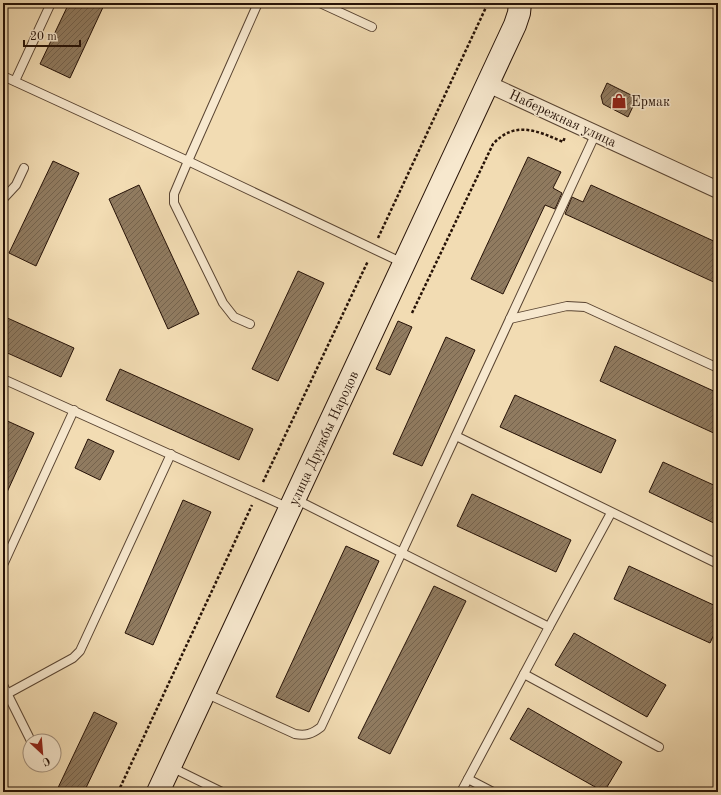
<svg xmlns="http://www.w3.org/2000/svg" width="721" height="795" font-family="'Old Standard TT',serif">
<defs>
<pattern id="building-hatch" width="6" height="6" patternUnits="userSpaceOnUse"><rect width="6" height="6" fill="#907b60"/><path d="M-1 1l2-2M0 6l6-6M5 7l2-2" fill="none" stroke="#75634d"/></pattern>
</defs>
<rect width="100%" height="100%" fill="#f2dcb3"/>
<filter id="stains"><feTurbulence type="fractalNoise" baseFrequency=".005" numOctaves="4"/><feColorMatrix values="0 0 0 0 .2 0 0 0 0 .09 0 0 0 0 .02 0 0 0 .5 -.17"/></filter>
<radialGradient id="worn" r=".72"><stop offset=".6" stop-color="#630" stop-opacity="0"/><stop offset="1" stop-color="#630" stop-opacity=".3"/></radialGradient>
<!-- building -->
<g fill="url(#building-hatch)" stroke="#261207">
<path d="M69 3H105L70 78 40 64Z"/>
<path d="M607 83 637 98 628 117 603 104 601 96Z"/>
<path d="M528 157 561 172 553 188 562 193 555 209 545 205 503 294 471 279Z"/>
<path d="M53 161 79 173 36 266 9 253Z"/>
<path d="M139 185 199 314 168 329 109 199Z"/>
<path d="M591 185 718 243V284L565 214 572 197 583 202Z"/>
<path d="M298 271 324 283 278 381 252 369Z"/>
<path d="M3 316 74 348 61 377 3 351Z"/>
<path d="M398 321 412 327 390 375 376 369Z"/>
<path d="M446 337 475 350 422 466 393 454Z"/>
<path d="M615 346 718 393V435L600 381Z"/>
<path d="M120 369 253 429 239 460 106 400Z"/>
<path d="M515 395 616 440 601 473 500 427Z"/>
<path d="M3 419 34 433 3 501Z"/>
<path d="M88 439 114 451 100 480 75 468Z"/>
<path d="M663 462 718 487V525L649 492Z"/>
<path d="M472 494 571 540 556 572 457 526Z"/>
<path d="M183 500 211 512 153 645 125 633Z"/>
<path d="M346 546 379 561 309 712 276 697Z"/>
<path d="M629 566 718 607V626L710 643 614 599Z"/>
<path d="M434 586 466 601 390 754 358 738Z"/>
<path d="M574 633 666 685 647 717 555 665Z"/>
<path d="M528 708 622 762 604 792 510 739Z"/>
<path d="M94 712 117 723 84 792H56Z"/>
</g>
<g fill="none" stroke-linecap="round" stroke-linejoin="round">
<!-- lane casing -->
<g stroke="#594432" stroke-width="10">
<g id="lane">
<path d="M320 3 372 27"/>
<path d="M3 76 188 161 403 263"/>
<path d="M15 81 51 3"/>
<path d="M3 199 16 185 24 168"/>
<path d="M510 319 567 306 585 307 718 368"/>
<path d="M250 324 234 317 223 303 174 203V194L188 161 258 3"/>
<path d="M3 379 289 508"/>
<path d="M456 436 718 564"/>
<path d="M295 499 549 627 461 792"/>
<path d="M3 565 74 410"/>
<path d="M549 627 611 513"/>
<path d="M524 674 659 747"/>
<path d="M3 685 31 741"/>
<path d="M205 693 295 734C306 736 312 734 321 727L596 133"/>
<path d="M7 694 73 658 80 651 171 454"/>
<path d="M171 767 222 792"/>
<path d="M468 779 493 792"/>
</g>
</g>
<!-- street casing -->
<g stroke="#594432" stroke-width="18">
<path id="street" d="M488 84 718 190"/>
</g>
<!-- secondary casing -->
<g stroke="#261207" stroke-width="24">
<path id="secondary" d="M158 792 515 25 519 13 520 3"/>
</g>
<!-- path -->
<g stroke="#261207" stroke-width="2.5" stroke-dasharray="3 2" stroke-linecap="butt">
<path d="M378 238 488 3"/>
<path d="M412 313 493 144C515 120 538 131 563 142L565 137"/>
<path d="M263 482 368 261"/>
<path d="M118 792 252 505"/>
</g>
<!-- lane -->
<use href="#lane" stroke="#f7e8ce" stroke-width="8"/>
<!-- street -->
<use href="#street" stroke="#f7e8ce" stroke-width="16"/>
<!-- secondary -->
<use href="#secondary" stroke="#f7e8ce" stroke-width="22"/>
</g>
<!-- icons -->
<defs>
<g id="shop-bare" transform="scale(1.2)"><path d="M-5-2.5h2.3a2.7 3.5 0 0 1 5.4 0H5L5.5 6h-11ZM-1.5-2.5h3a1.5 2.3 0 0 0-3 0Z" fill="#8f2418" stroke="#f7e8ce" stroke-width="2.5" paint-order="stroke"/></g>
</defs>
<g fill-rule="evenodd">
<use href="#shop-bare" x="619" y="101"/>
</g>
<g text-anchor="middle" stroke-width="3" stroke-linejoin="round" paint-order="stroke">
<!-- poi labels -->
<g font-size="14" fill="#261207" stroke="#f7e8ce" text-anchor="start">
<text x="631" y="106">Ермак</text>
</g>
<!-- street labels -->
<g font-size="14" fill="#261207" stroke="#f7e8ce">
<text transform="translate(563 118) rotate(25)" y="5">Набережная улица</text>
<text transform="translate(323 438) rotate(-65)" y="5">улица Дружбы Народов</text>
</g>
</g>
<!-- margin -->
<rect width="721" height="795" fill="none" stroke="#f2dcb3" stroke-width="16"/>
<rect x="4" y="4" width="713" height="787" fill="none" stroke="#261207" stroke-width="2"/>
<rect x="8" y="8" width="705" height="779" fill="none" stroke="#261207"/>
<!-- north arrow -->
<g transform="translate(42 753) rotate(154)"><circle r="19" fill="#f7e8ce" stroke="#a3927e"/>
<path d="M0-3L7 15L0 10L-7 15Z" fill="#8f2418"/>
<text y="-6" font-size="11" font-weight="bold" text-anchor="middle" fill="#261207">С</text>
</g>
<!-- scale -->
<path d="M24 40v6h56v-6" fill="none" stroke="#261207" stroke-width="2"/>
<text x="30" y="40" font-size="12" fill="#261207" stroke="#f7e8ce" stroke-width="3" paint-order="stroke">20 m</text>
<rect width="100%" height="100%" filter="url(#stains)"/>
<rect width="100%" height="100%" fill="url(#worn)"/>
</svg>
